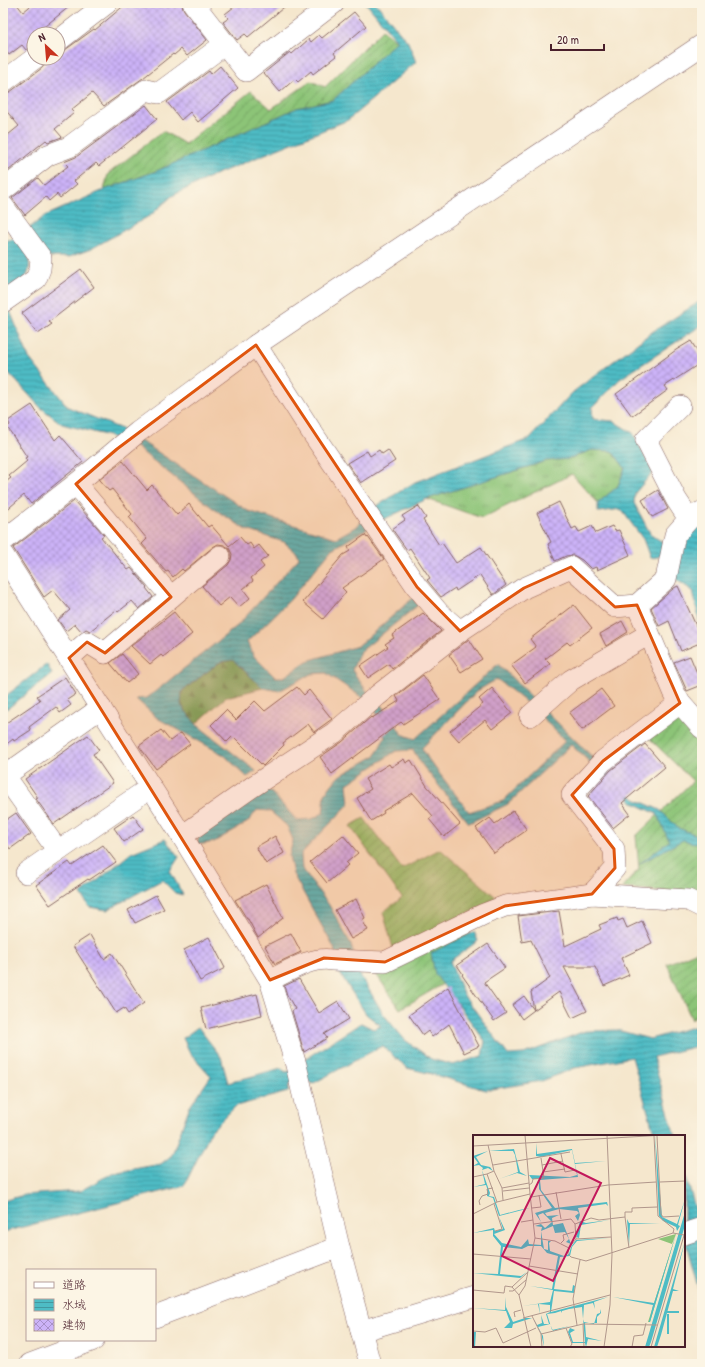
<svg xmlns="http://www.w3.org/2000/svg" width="705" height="1367" font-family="'Patrick Hand','Klee One',sans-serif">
<defs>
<pattern id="grass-tufts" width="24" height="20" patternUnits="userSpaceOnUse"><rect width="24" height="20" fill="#8cc477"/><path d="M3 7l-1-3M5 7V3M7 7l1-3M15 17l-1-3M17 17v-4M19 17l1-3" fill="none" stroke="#749f62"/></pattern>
<pattern id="forest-firs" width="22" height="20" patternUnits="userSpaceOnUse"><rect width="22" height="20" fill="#71aa68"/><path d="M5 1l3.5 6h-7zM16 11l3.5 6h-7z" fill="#5f8a56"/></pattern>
<pattern id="garden-furrows" width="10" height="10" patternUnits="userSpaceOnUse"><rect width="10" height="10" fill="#8cc477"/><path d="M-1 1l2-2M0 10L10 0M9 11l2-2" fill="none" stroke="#749f62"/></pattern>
<pattern id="water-rules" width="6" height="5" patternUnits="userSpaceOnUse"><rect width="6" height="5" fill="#4ebcc5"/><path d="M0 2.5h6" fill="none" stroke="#4398a0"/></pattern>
<pattern id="building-cross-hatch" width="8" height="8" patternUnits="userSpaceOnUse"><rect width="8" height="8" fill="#ccb3f8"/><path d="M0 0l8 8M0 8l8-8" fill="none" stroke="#a891c9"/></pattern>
</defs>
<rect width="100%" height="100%" fill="#fcf5e5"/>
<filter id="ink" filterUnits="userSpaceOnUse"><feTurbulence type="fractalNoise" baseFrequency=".025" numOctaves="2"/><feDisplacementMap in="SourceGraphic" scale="8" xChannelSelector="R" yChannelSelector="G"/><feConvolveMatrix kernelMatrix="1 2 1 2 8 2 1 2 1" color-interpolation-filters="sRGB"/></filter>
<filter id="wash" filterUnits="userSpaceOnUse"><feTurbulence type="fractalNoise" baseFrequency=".012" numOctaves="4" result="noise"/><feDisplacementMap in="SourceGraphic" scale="16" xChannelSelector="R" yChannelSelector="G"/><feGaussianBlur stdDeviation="0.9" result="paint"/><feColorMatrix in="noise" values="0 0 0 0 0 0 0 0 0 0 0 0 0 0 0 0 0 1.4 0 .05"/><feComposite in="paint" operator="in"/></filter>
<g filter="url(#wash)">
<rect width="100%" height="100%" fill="#f5e7cd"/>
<!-- grass -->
<path fill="url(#grass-tufts)" stroke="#6b7251" d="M592 450 612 451 625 468 618 486 598 503 572 474 482 518 427 499 546 461 568 459Z"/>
<!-- forest -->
<path fill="url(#forest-firs)" stroke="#5e644a" d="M233 660 263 688 226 697 196 724 181 705 182 691 220 662Z"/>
<!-- garden -->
<g fill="url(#garden-furrows)" stroke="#6b7251">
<path d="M382 30 397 41 333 100 297 108 159 170 104 190 108 174 163 131 185 144 251 91 271 109 311 81 325 87Z"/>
<path d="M681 715 702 735V894L622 888 639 869 636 836 693 781 649 738Z"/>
<path d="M364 818 402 869 440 849 497 898 461 918 471 938 440 956 448 981 400 1009 376 974 397 962 383 912 402 898 350 826Z"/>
<path d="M702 949V1008L692 1020 667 964Z"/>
</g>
<!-- water -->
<g fill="url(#water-rules)" stroke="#4c6e78" fill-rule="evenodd">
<path d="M366 3H376L408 42 416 62 348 120 212 176 172 196 151 215 91 249 69 257H28C34 278 18 285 3 295V241L15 239 45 216 104 190 159 170 297 108 333 100 397 41Z"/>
<path d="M702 300V325L620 379 592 408 593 419 613 421 633 433 653 472 635 493 634 503 651 535 663 542 662 556 650 558 643 539 621 509 598 512V503L618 486 625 468 612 451 592 450 568 459 546 461 427 499 380 521 331 550 290 600 247 642 254 656 275 677H284L307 661 358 646 413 598 418 605 360 652 352 670 366 690 382 705 402 734 415 739 498 664 635 799 660 810 678 828 702 837V845L683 840 639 864 669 841 657 814 634 803 571 745 508 804 469 823 422 765 413 750 396 751 347 784 349 804 301 854 302 869 329 905 351 944 360 975 384 1015 405 1040 431 1059 453 1065 482 1056 485 1041 435 974 431 953 474 932 478 941 450 961 463 994 508 1055 524 1054 585 1031 617 1030 650 1039 697 1026 702 1020V1045L653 1057 675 1136H655L632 1057 575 1068 542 1081 486 1090 428 1073 407 1068 382 1046 312 1084 307 1081 289 1085 288 1092 236 1106 211 1131 184 1186 3 1232V1201L24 1195 80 1191 112 1173 161 1164 172 1155 189 1108 211 1076 190 1053 183 1038 198 1027 221 1057 228 1083 281 1068 286 1072 302 1067 305 1059 361 1023 373 1029 381 1026 366 1014 339 972 334 948 293 874 289 856 293 840 287 826 270 811 257 810 248 822 214 842 197 845 200 832 258 796V788L270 791 297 820 312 819 323 813 325 793 338 777 375 756 385 737 376 711 360 696 326 673 311 674 279 691 263 688 233 660 220 662 182 691 181 705 196 724 256 771 247 777 224 755 157 718 136 699 147 698 237 626 299 558 297 553 284 542 247 530 214 509 136 447 109 436 62 424 40 407 6 370 3 361V307L9 308 29 358 68 407 124 430 248 511 336 538 357 526 373 512 372 509 415 482 529 439 573 392 652 332ZM497 679 532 707 565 741 503 801 469 812 429 760 422 748 477 691Z"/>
<path d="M697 526H702V635L693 591 674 578 684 540Z"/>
<path d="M47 664 52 674 3 712V698Z"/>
<path d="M165 839 179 857 170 871 183 895 175 893 162 880 107 910 89 907 81 894 131 853Z"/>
<path d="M684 1169 702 1232V1302L684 1236Z"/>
</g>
<g id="blocks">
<!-- building -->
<g fill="url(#building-cross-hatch)">
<path d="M3 3H16L23 12 34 3H74L40 30 43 34H34V46L26 50 22 45 9 55 3 47Z"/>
<path d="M127 3H181L184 10 207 40 187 56 181 49 174 55 173 54 143 78 104 106 92 93 71 110 74 113 55 129 62 137 48 142 46 140 3 175V139L19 126 3 107V95L10 92 42 68 46 63 47 58H58V53L65 50 94 29 95 30Z"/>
<path d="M239 3H289L248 37 245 34 237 40 223 22 229 18 225 14Z"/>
<path d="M354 12 366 26 334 53 336 56 313 74 311 71 298 82 295 79 280 92 264 73 290 52 292 54 309 39 311 42 319 35 322 38Z"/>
<path d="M220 66 238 88 198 122 190 112 181 120 167 102 209 71 211 74Z"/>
<path d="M146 105 157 119 99 166 96 163 74 181 77 184 60 198 57 194 49 201 46 197 25 215 12 198 38 178 44 185 68 166 64 162 76 157Z"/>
<path d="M81 269 94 287 49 322 52 324 38 334 22 313Z"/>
<path d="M691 341 702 359V362L665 386 668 390 632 416 616 394 676 350Z"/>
<path d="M32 405 55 440 60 435 83 462 31 504 24 495 3 513V484L11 478 9 476 27 461 25 458 27 457 7 427 10 425 8 421Z"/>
<path d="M379 450 382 454 388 450 395 461 361 483 347 463 367 451 370 456Z"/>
<path d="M123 461 147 490 152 485 177 515 189 504 208 527 211 525 229 546 240 537 247 545 250 543 254 549 259 545 268 556 260 562 264 567 251 578 253 581 243 589 250 598 239 607 230 597 219 606 202 586 228 565 231 560 232 554 229 548 224 545 218 544 213 547 184 571 182 569 173 577 168 571 166 572 142 544 147 539 129 517 132 514 112 489 109 491 99 480Z"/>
<path d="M658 490 668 509 652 517 642 500Z"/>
<path d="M74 501 104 535 101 537 128 570 131 568 147 587 146 588 153 597 139 609 132 601 118 612 116 610 90 631 86 629 82 632 75 624 66 631 58 620 70 610 53 590 44 597 13 548Z"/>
<path d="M559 502 572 529 576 527 579 532 592 526 596 533 612 526 615 531 619 530 630 555 597 570 596 567 591 569 582 560 573 555 566 556 555 561 548 544 551 542 537 513Z"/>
<path d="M418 506 426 518 423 520 439 545 442 543 456 563 481 547 506 585 493 595 480 575 456 591 455 588 441 597 427 580 430 578 410 548 407 550 392 529 405 520 402 516Z"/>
<path d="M365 535 367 538 368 537 384 559 342 588 346 592 323 619 303 602 343 555 350 551 348 547Z"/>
<path d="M678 586 702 639V642L681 651 669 621 659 626 651 608 674 588Z"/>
<path d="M574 605 592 628 570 645 567 642 545 659 550 664 525 683 511 665 536 647 530 639Z"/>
<path d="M174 612 192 634 163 657 161 655 150 664 131 646Z"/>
<path d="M423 613 441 631 392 669 389 664 368 678 360 666 388 647 385 644 394 638 392 635Z"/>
<path d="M622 621 628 632 606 646 600 634Z"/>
<path d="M469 639 482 659 461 672 449 655Z"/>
<path d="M122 654 138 674 127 683 110 663Z"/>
<path d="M690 656 702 685 687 691 674 662Z"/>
<path d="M423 675 440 700 403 724 401 722 332 774 320 757 342 742 371 717 372 718 399 701 396 696Z"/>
<path d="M65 677 76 694 67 700 71 705 60 713 56 707 29 727 31 730 14 741 13 739 3 747V725L40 700 37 696Z"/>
<path d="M297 687 304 695 309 690 332 719 314 732 308 724 283 743 284 745 263 766 233 736 227 742 211 725 226 710 236 720 255 701 265 711Z"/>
<path d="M492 688 512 713 492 729 485 720 459 741 450 731 483 704 479 699Z"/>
<path d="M601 689 614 706 582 730 569 713Z"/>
<path d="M161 730 170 741 181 733 190 744 156 769 139 746Z"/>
<path d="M88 735 99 750 93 754 113 783 54 824 36 799 38 798 25 779Z"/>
<path d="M645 744 665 767 622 803 630 814 613 828 588 796 611 770Z"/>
<path d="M404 759 406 763 411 760 427 786 460 824 444 837 429 819 433 816 413 793 383 811 384 813 371 821 357 798 371 789 365 779 389 764 391 767Z"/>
<path d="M513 811 527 830 494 853 476 828 490 818 495 824Z"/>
<path d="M16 813 31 834 10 849 3 838V822Z"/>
<path d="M133 815 143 829 124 842 114 828Z"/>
<path d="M343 835 358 853 346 863 348 865 327 883 310 862Z"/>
<path d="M275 836 284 853 266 864 256 847Z"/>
<path d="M103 845 116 862 89 880 88 879 50 905 36 885 69 862 72 866Z"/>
<path d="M266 884 283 918 258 938 248 919H247L235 900Z"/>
<path d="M156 895 164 909 135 923 128 910Z"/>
<path d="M356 899 365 918 362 920 368 930 351 939 335 910Z"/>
<path d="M559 911 565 946 601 929 599 925 617 918 618 921 623 919 627 928 642 921 652 943 621 958 629 975 604 986 595 967H564L587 1011 572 1018 559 992 534 1010 531 992 550 978 531 940 522 942 518 916Z"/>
<path d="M291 933 301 952 275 964 265 946Z"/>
<path d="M90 935 104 959 112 953 144 1003 128 1014 124 1008 116 1013 73 946Z"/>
<path d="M209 937 225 968 200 981 184 950Z"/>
<path d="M488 944 505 968 484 982 506 1013 494 1021 462 975 463 974 457 965Z"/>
<path d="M299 979 319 1013 338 1001 349 1019 324 1034 327 1038 304 1052 292 1011 295 1009 287 995 284 986Z"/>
<path d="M448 987 479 1046 464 1053 449 1024 432 1037 428 1031 423 1035 409 1015Z"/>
<path d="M257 994 262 1015 206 1029 201 1008Z"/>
<path d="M524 996 534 1010 522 1019 512 1005Z"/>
</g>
</g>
</g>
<g filter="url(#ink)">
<use href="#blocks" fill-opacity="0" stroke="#866564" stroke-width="1"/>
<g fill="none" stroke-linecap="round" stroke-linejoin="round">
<!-- minor casing -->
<g stroke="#866564" stroke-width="22">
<g id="minor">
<path d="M193 3 246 71 334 3"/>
<path d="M58 41 107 3"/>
<path d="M3 82 35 58"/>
<path d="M3 190 48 155 69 147 146 90 159 93 225 44"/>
<path d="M3 206 41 258 40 269 36 279 3 302"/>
<path d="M256 345 313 434 417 587 439 613 460 631"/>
<path d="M680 406 646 440 676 499 689 519"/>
<path d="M3 541 76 484 138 432 256 345 702 45"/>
<path d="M3 555 182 836 270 980 296 1065 339 1247 370 1364"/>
<path d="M171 597 220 556"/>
<path d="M637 605 666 579 675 535 689 519 701 512"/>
<path d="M69 658 87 642 105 653 171 597 76 484"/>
<path d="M530 716 571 680 649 634"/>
<path d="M5 776 58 851"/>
<path d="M3 777 101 708"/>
<path d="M182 836 252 787 334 733 377 696 460 631 524 588 571 567 615 607 637 605 674 692 680 703 702 728"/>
<path d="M26 873 151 787"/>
<path d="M592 894 615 868 614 849 572 795 603 761 680 703"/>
<path d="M270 980C287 972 312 956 332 960L385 962 484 914 505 906 592 894 688 900 702 907"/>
<path d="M684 1234 702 1228"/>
<path d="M155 1317 339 1247"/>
<path d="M361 1331 474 1297"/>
<path d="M30 1364 94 1340"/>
</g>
</g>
<!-- minor -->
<use href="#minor" stroke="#fff" stroke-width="21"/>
</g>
</g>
<!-- marked area -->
<path fill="#e0560e" fill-opacity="0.2" stroke="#e0560e" stroke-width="3" stroke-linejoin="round" d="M256 345 417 587 460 631 524 588 571 567 615 607 637 605 680 703 603 761 572 795 614 849 615 868 592 894 505 906 385 962 324 958 270 980 69 658 87 642 105 653 171 597 76 484 117 449Z"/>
<!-- overview -->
<g transform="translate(473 1135)">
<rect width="212" height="212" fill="#f5e7cd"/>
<path d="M203 99 177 187H175L203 99 199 109 185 104Z" fill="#8cc477"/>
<path d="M182 0 189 82 204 89 212 64 205 90 207 91 204 96 203 92 190 86 186 81ZM63 8 64 19 99 14 102 28 133 26 102 29 105 42 67 45 68 55 82 73 134 67 135 71 133 69 105 73 107 80 105 86 102 81 106 78 104 76 86 74 72 78 74 81 86 80 79 83 80 90 90 88 98 109 93 107 96 104 92 97 82 98 80 91 68 96 71 114 75 115V106H78L76 108 77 116 91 121 96 119 98 112 103 105 136 103 104 106 99 112 97 121 87 122 81 154 99 156 100 150 102 151 101 158 81 156 78 177 135 162 121 167 122 174H127L128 178 124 182V188H112L113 202 129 206 115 204 113 212 112 208H99L95 197 97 193 102 195 97 198 100 207H112L109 172 96 174 97 191 80 196 77 189 65 192 70 201 71 212 68 198 65 193 60 183 64 190 69 188 68 180 71 189H76L73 179 77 177V170L66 169 67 179 65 169 49 171 77 167 80 155 57 151 79 154 85 121 74 118 68 111H55L49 114 30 112 27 139 48 141 54 137 47 143 0 138 25 139 28 111 20 101V95L0 98 21 93 22 96 30 94 26 82 32 95 21 99 29 108 48 112 55 104 56 109 68 110V96L69 92 62 91 68 89 72 93 79 87 70 78 65 80 68 87 62 78 79 73 66 54V44H59L56 40 97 42 104 40 99 15 68 22 63 21ZM120 168 122 174H127V178L124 179 121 189 111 187 110 184 111 170ZM96 174 97 191 79 195 74 179 82 178 83 183 82 178 88 176 89 178V176ZM41 14 47 37 54 41 44 38 26 44 45 37 42 20 40 16H16ZM15 16 3 22 8 30 17 32 20 36 15 33 9 35 17 58 16 61 21 62 27 80 46 75 57 73 26 81 20 63 14 61 5 65 14 61V53L13 50 0 52 12 49 9 35 10 33 6 30 0 31 5 28 0 21ZM212 77V90L178 207 176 212H172ZM154 84 156 88H187L157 89 156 111ZM136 85 108 90 106 103 103 102 107 86 113 88ZM203 99 177 187H176L180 170 140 162 181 168ZM212 106 200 154 206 156H200L188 200 184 212H181ZM33 162V172L40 187 52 183H59L40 189 39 193H31L37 187 33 176 0 173 32 175Z" fill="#4ebcc5" fill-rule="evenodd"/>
<path fill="none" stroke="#4ebcc5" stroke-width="2" d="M192 177H206M195 199V179M1 212 2 197"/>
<path fill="none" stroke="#b1978c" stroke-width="1" d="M52 0 57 59M181 1 185 81 201 94 200 98M184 1 188 79 190 82 206 81M15 10 21 36 14 39 24 67M0 11 192 0M88 19 92 37 102 35M20 30 97 17M69 30 90 26M21 36 29 53 30 65M70 37 92 34M0 42 14 39M187 47 212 46M56 50 59 48 60 44 71 43 68 23M29 53 56 48M30 56 56 53M83 57 88 84M58 62 135 50 183 47M21 69 29 94 22 96M7 70 6 66 9 61 15 59 14 54 20 53M59 73 68 72 66 60M0 79 24 67 57 59 62 103 52 151 46 160 58 212M152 82V77H159V73L184 72M48 87 60 85M61 89 98 84 102 89 103 104 96 113 95 119 98 122 113 126 200 98 211 100M102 89 118 83 126 85 152 82 156 113M62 103 82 106 96 113M103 104 138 102M88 108 91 105 90 100 101 97M0 119 58 124M56 131 105 139M39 152 55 137M0 155 31 158 32 151 39 152 46 160M36 156H40L53 145M59 181 68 199 69 212M42 182 41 177 48 175M50 183 137 160M110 189 111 212M104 190 100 164 107 125M93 193 99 209 97 212M0 196 12 197 23 193 30 208 63 193M68 199 110 189 184 190M131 212 137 170 139 119 134 0M159 212 161 201 170 200 173 188M178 212 212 97"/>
<path fill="#c2185b" fill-opacity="0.15" stroke="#c2185b" stroke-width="2" d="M77 23 128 48 80 146 29 121Z"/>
<rect width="212" height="212" fill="none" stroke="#4a1f2b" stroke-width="2"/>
</g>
<!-- margin -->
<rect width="705" height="1367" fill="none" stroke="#fcf5e5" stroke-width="16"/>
<!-- legend -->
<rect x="26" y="1269" width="130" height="72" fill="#fcf5e5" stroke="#b59f9b"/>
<rect x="34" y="1282" width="20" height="6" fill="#ffffff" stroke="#b59f9b"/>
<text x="62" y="1289" font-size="12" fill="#4a1f2b">道路</text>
<rect x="34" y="1299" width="20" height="12" fill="url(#water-rules)" stroke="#b59f9b"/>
<text x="62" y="1309" font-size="12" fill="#4a1f2b">水域</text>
<rect x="34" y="1319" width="20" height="12" fill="url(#building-cross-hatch)" stroke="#b59f9b"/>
<text x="62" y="1329" font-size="12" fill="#4a1f2b">建物</text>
<!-- north arrow -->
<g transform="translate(46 46) rotate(334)"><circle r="19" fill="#fcf5e5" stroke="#b59f9b"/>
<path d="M0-3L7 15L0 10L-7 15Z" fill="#c8321e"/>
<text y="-6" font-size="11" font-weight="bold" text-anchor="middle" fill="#4a1f2b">N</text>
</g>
<!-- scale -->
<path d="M551 44v6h53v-6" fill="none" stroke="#4a1f2b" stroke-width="2"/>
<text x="557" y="44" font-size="12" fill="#4a1f2b" stroke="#fcf5e5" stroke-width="3" paint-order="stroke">20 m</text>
</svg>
